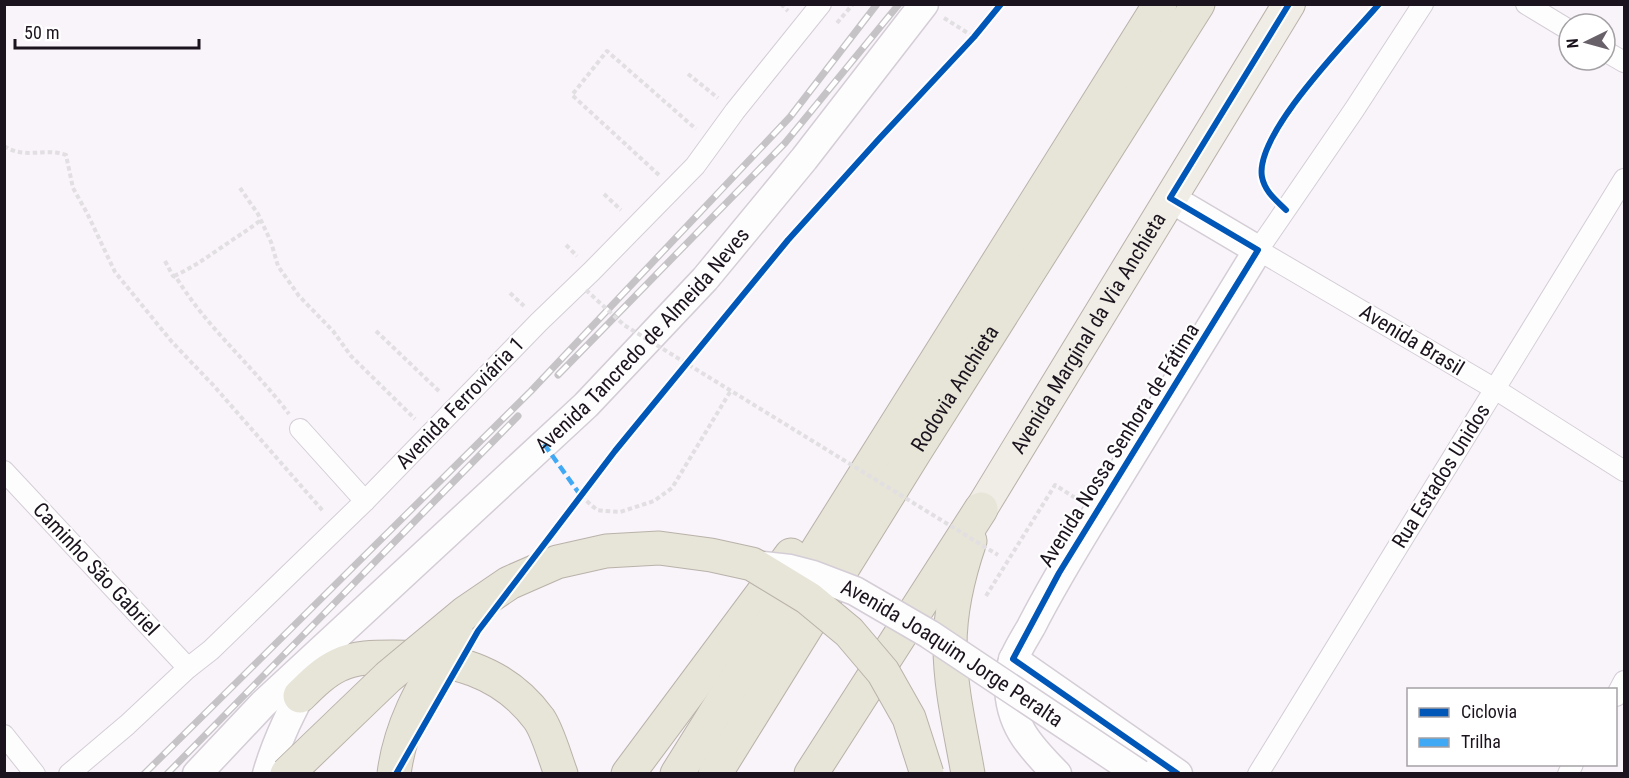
<svg xmlns="http://www.w3.org/2000/svg" width="1629" height="778" font-family="'Roboto Condensed',sans-serif">
<rect width="100%" height="100%" fill="#f9f3fa"/>
<g fill="none" stroke-linecap="round" stroke-linejoin="round">
<!-- street casing -->
<g stroke="#d4cdd6" stroke-width="22">
<g id="street">
<path d="M1423 4 1354 110 1258 250 1495 389 1624 471"/>
<path d="M1526 4 1569 30"/>
<path d="M1605 51 1624 62"/>
<path d="M300 429 365 501"/>
<path d="M4 471 188 668"/>
<path d="M1616 696 1624 681"/>
<path d="M4 735 35 774"/>
<path d="M69 774 127 725 188 668 211 650 365 501 539 322 592 271 695 166 735 111 821 4"/>
<path d="M1258 774 1624 179"/>
<path d="M1568 774 1573 764"/>
</g>
</g>
<!-- secondary casing -->
<g stroke="#d4cdd6" stroke-width="31">
<g id="secondary">
<path d="M1013 659 1178 774"/>
<path id="s1" d="M197 774 263 704 586 405 705 279 804 159 924 4"/>
<path d="M267 774C277 739 293 708 310 677"/>
<path d="M1057 774C1029 746 1008 723 1009 681 1009 661 1022 643 1031 627 1052 586 1075 548 1099 509 1152 423 1205 336 1258 250L1170 198"/>
</g>
</g>
<!-- primary casing -->
<g stroke="#b9b2a9" stroke-width="34">
<g id="primary">
<path id="s2" d="M981 509 1289 4"/>
</g>
</g>
<!-- highway casing -->
<g stroke="#b9b2a9" stroke-width="35">
<g id="highway">
<path d="M300 696C312 684 324 672 339 665 355 657 376 657 393 657 450 657 503 670 539 719 548 732 555 758 561 774"/>
<path d="M628 774 791 555"/>
<path d="M677 774 1160 4"/>
<path id="s3" d="M715 774 916 450 1198 4"/>
<path d="M811 774 981 509"/>
<path d="M968 774C961 732 950 689 950 646 950 612 959 573 970 541"/>
</g>
</g>
<!-- path -->
<g stroke="#e1dfe1" stroke-width="4" stroke-dasharray="4.5 3" stroke-linecap="butt">
<path d="M781 4 788 11"/>
<path d="M944 18 974 37"/>
<path d="M837 23 853 4"/>
<path d="M688 74 718 98"/>
<path d="M4 146C26 160 44 147 66 155L73 188 87 213 115 272 172 342 214 386 323 511"/>
<path d="M659 175 572 95 607 51 696 129"/>
<path d="M240 188 258 214 271 242 278 266 299 296 333 331 351 356 415 419"/>
<path d="M604 194 621 210"/>
<path d="M566 245 577 256"/>
<path d="M165 261 173 276 176 277C207 328 253 366 289 414"/>
<path d="M174 276C192 268 206 258 222 247 235 238 248 230 261 220"/>
<path d="M510 293 524 306"/>
<path d="M376 331 441 393"/>
<path d="M581 496 597 510 605 511 620 512 654 501 672 488 730 392"/>
<path d="M986 596 1055 485 1077 499"/>
</g>
<!-- street -->
<use href="#street" stroke="#fefdfe" stroke-width="20"/>
<!-- secondary -->
<use href="#secondary" stroke="#fefdfe" stroke-width="28"/>
<!-- primary -->
<use href="#primary" stroke="#f0ede6" stroke-width="32"/>
<!-- highway -->
<use href="#highway" stroke="#e7e4d8" stroke-width="33"/>
<!-- rail casing -->
<g stroke="#c5c3c5" stroke-width="7">
<g id="rail">
<path d="M558 375 785 143 899 4"/>
<path d="M144 774 531 391 790 117 877 4"/>
<path d="M167 774 518 416"/>
</g>
</g>
<!-- rail -->
<use href="#rail" stroke="#fff" stroke-width="4.5" stroke-dasharray="14" stroke-linecap="butt"/>
<!-- secondary-bridge casing -->
<g stroke="#d4cdd6" stroke-width="31" stroke-linecap="butt">
<g id="secondary-bridge">
<path id="s4" d="M754 565 790 569 813 575 855 591 929 634 1139 774"/>
</g>
</g>
<!-- highway-bridge casing -->
<g stroke="#b9b2a9" stroke-width="35" stroke-linecap="butt">
<g id="highway-bridge">
<path d="M287 774 388 677 465 613 509 583 557 562 606 551 659 548 711 555 752 564 808 598 849 632 883 672 909 718 927 774"/>
<path d="M394 774C401 718 429 678 456 631"/>
</g>
</g>
<!-- path-bridge -->
<path stroke="#e1dfe1" stroke-width="4" stroke-dasharray="4.5 3" stroke-linecap="butt" d="M586 290 624 325 998 555"/>
<!-- secondary-bridge -->
<use href="#secondary-bridge" stroke="#fefdfe" stroke-width="28"/>
<!-- highway-bridge -->
<use href="#highway-bridge" stroke="#e7e4d8" stroke-width="33"/>
<!-- quiet -->
<path stroke="#3fa9f5" stroke-width="4.5" stroke-dasharray="9 4.5" stroke-linecap="butt" d="M544 444 581 496"/>
<!-- cycleway casing -->
<g stroke="#fff" stroke-width="10">
<g id="cycleway">
<path d="M1286 210C1276 200 1265 192 1262 177 1254 134 1350 38 1379 4"/>
<path d="M396 774 478 631 615 451 788 240 878 140 974 37 1001 4"/>
<path d="M1178 774 1013 659 1059 573 1258 250 1170 198 1289 4"/>
</g>
</g>
<!-- cycleway -->
<use href="#cycleway" stroke="#0057b8" stroke-width="6"/>
</g>
<g text-anchor="middle" stroke-width="4.5" stroke-linejoin="round" paint-order="stroke">
<!-- street labels -->
<g font-size="21" fill="#1b131d" stroke="#fff">
<text dy="7" stroke="none"><textPath href="#s2" startOffset="206">Avenida Marginal da Via Anchieta</textPath></text>
<text dy="7" stroke="none"><textPath href="#s1" startOffset="622">Avenida Tancredo de Almeida Neves</textPath></text>
<text transform="translate(1412 340) rotate(31)" y="7">Avenida Brasil</text>
<text dy="7" stroke="none"><textPath href="#s3" startOffset="454">Rodovia Anchieta</textPath></text>
<text transform="translate(460 403) rotate(-46)" y="7">Avenida Ferroviária 1</text>
<text transform="translate(1119 445) rotate(-58)" y="7">Avenida Nossa Senhora de Fátima</text>
<text transform="translate(1441 476) rotate(-58)" y="7">Rua Estados Unidos</text>
<text transform="translate(96 569) rotate(47)" y="7">Caminho São Gabriel</text>
<text dy="7" stroke="none"><textPath href="#s4" startOffset="220">Avenida Joaquim Jorge Peralta</textPath></text>
</g>
</g>
<!-- border -->
<rect width="1629" height="778" fill="none" stroke="#1b131d" stroke-width="12"/>
<!-- legend -->
<rect x="1407" y="688" width="210" height="78" fill="#ffffff" stroke="#a4a1a5" stroke-width="1.5"/>
<rect x="1419" y="708" width="30" height="9" fill="#0057b8" stroke="#a4a1a5" stroke-width="1.5"/>
<text x="1461" y="718" font-size="18" fill="#1b131d">Ciclovia</text>
<rect x="1419" y="738" width="30" height="9" fill="#3fa9f5" stroke="#a4a1a5" stroke-width="1.5"/>
<text x="1461" y="748" font-size="18" fill="#1b131d">Trilha</text>
<!-- north arrow -->
<g transform="translate(1587 42) rotate(265)"><circle r="28" fill="#ffffff" stroke="#a4a1a5" stroke-width="1.5"/>
<path d="M0-4.5L10 22L0 15L-10 22Z" fill="#69616a"/>
<text y="-9" font-size="16" font-weight="bold" text-anchor="middle" fill="#1b131d">N</text>
</g>
<!-- scale -->
<path d="M15 39v9h184v-9" fill="none" stroke="#1b131d" stroke-width="3"/>
<text x="24" y="39" font-size="18" fill="#1b131d" stroke="#ffffff" stroke-width="4.5" paint-order="stroke">50 m</text>
</svg>
